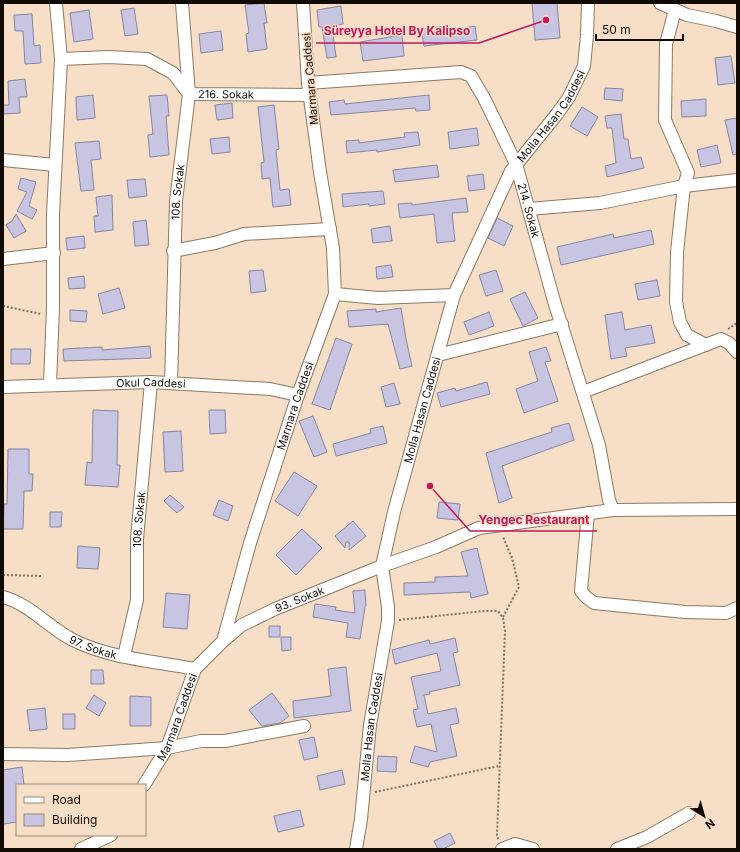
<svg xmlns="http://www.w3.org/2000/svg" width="740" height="852" font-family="Inter,sans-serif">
<rect width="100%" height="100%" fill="#f6dec7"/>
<!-- building -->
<g fill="#c7c5e2" stroke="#8785a0">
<path d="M264 3 267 23H264L267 49 248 52 246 34 249 33 245 5Z"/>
<path d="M532 3H557L560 38 535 40Z"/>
<path d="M341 6 343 24 332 26 336 57 327 58 322 27H319L317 10Z"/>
<path d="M134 8 138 34 125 36 121 10Z"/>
<path d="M89 10 93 39 74 42 70 13Z"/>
<path d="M32 14 34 46 40 45 41 63 25 64 23 31H15L14 15Z"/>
<path d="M446 26V31L475 26 477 40 424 46 421 29Z"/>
<path d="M221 31 223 50 201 53 199 34Z"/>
<path d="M402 35 404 56 363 61 360 42Z"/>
<path d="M731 56 735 83 718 85 715 58Z"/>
<path d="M25 79 27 97H19L20 113 3 114V105H9L8 81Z"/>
<path d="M605 88 623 89 622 101 604 99Z"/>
<path d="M93 95 95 118 77 120 76 97Z"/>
<path d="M167 95 169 116H166L169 155 150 157 148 135 153 134 149 96Z"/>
<path d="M429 95 430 110 416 111 415 108 331 115 329 102 344 100 345 104Z"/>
<path d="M706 99V116L682 117 681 101Z"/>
<path d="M232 103 233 118 217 120 215 105Z"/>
<path d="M274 105 279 149 276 150 280 190 289 189 291 205 273 207 270 178 262 179 261 163 264 162 258 107Z"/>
<path d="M582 107 598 117 587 136 570 126Z"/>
<path d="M621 114 624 139H628L631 159 641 157 644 168 607 177 605 166 616 163 612 128H607L605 116Z"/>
<path d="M737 118V154L733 155 725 120Z"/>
<path d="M477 128 479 145 450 149 448 132Z"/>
<path d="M418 132 420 145 377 152V150L347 153 346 141 359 140V143L405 137 404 133Z"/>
<path d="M229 137 230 152 212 154 210 139Z"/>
<path d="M99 141 101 159 91 160 94 190 81 191 75 143Z"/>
<path d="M717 145 721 163 701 167 697 150Z"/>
<path d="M437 165 439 177 395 182 393 170Z"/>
<path d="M483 174 485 189 469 191 467 176Z"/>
<path d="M21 178 36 182 29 206 37 210 32 219 17 211 27 192 18 189Z"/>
<path d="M145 179 147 196 129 198 127 180Z"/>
<path d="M383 191 385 204 369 206V204L343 207 342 194Z"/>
<path d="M112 195 113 230 95 232 94 216H98L96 197Z"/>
<path d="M466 198 468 212 452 213 455 241 437 243 434 214 400 218 398 204 412 203V205Z"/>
<path d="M16 214 26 231 14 238 6 225 12 221Z"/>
<path d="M497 218 513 226 504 246 488 238Z"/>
<path d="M146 220 149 245 135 246 133 222Z"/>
<path d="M390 226 392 241 373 243 371 229Z"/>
<path d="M651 230 654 244 561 265 557 247 613 234 614 238Z"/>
<path d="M84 236 85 248 67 250 66 238Z"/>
<path d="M391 265 393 277 377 279 376 267Z"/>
<path d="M263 270 266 291 251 293 249 271Z"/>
<path d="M496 270 503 291 486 296 479 275Z"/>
<path d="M84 276 85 288 69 289 68 278Z"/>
<path d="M657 280 660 296 638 300 635 284Z"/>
<path d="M119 288 125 308 103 314 98 294Z"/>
<path d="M525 292 538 318 523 326 510 299Z"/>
<path d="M401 308 406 339 412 366 400 369 388 324 349 327 347 311 376 309V312Z"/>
<path d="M70 310 87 311 86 322 70 321Z"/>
<path d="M489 312 494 326 469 335 464 322Z"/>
<path d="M622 312 625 330 651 325 655 343 625 348 627 356 611 359 605 315Z"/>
<path d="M336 338 352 344 330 410 312 404Z"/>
<path d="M150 346 151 358 64 361 63 349 102 347V350Z"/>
<path d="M546 347 551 361 545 362 558 401 524 413 516 389 538 381 529 352Z"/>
<path d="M11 349H31L30 364H11Z"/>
<path d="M487 382 490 394 441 407 437 393 455 388 456 391Z"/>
<path d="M394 383 400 404 386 407 381 387Z"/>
<path d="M93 410 118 411 117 465H120L118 487 85 485 87 462 92 463Z"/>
<path d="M209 410H225L226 433 210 434Z"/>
<path d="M313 416 327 452 314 457 299 421Z"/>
<path d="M569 423 574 440 502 466 512 498 499 503 486 453 552 432 551 428Z"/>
<path d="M383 426 387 443 336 456 333 444 371 433 370 429Z"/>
<path d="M181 431 183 471 165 472 163 432Z"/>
<path d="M8 449H29V474H33L32 491H24L23 529H3L4 504H7Z"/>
<path d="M294 472 317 486 298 516 275 501Z"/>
<path d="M170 495 184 507 177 513 164 501Z"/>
<path d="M219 500 233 506 228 521 213 515Z"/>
<path d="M439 502 460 504 458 520 437 518Z"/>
<path d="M50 512H62L61 527H50Z"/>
<path d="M353 521 366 536 349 550V542H346L345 548 335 536Z"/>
<path d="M302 529 322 548 296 575 276 555Z"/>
<path d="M78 546 100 548 98 569 77 568Z"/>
<path d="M477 548 488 594 471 598 470 592 404 595V583L435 582V577L468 576 461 552Z"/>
<path d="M365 590 366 606 365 607 360 639 346 637 348 623 313 617 315 604 336 607 335 610 355 613 353 591Z"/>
<path d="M166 593 190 595 187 629 163 627Z"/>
<rect x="269" y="626" width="11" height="11"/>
<path d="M281 637H291V650L282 651Z"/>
<path d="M455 638 458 652 453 653 460 685 429 692 430 694 424 695 428 714 456 708 459 723 450 725 457 756 430 762 428 767 410 762 415 746 437 752 431 724 417 727 413 710 418 709 411 677 441 671 437 653 395 664 392 650 429 640 430 644Z"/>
<path d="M346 667 351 711 294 718 293 701 331 696 328 669Z"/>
<path d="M91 670H103L104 684H91Z"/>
<path d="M272 693 289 716 280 723 262 726 249 710Z"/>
<path d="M94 695 106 703 99 716 86 708Z"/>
<path d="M130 696 151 697V726H130Z"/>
<path d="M45 708 47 729 30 731 27 710Z"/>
<rect x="63" y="714" width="12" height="15"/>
<path d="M314 737 318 757 304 760 299 740Z"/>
<path d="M378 756 397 757 396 772 377 771Z"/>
<path d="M22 767 24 785H17V822L3 824V770Z"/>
<path d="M342 770 345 784 320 790 317 776Z"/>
<path d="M300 810 304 826 278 832 274 816Z"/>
<path d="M450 833 455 843 443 849H438L434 841Z"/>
</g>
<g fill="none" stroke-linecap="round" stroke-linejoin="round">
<!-- minor casing -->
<g stroke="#8d7863" stroke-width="14">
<g id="minor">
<path d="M660 3 687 15 716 21 737 27"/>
<path d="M675 10 666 44 665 120 688 173 684 186 677 252 676 302 680 322 687 335 706 345"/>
<path id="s1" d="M61 59 109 57 147 59 173 73 189 94 310 95"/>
<path id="s2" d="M308 83 461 72 471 76 484 98 516 164 554 301 599 445 609 500 613 510"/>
<path d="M3 160 55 165"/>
<path d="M529 209 600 203 684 186 737 180"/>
<path d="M173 251 215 243 244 234 330 229"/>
<path d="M3 259 54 253"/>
<path d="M335 294 378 298 454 295"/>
<path d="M438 355 562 324"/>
<path id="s3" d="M171 383 176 201 189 94 182 3"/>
<path d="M50 384 53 308V214L61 59 56 3"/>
<path id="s4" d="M3 387 151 382 270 389 298 395"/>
<path d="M583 392 721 339 729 343 737 352"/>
<path d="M588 513 581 591 586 597 594 603 685 612 726 613 737 608"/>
<path id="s5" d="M3 597C30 604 49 628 73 640 111 659 155 661 195 669"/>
<path id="s6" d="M223 641 242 625 275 609 382 566 436 547 479 528 613 510 737 509"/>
<path id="s7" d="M124 656 137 600V539L151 382"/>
<path d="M3 754 68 755 167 748 201 741H225L304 726"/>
<path id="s8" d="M144 785 167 748 195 669 223 641 250 543 298 395 335 294 333 248 320 172 308 83 303 3"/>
<path d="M81 849 111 835"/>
<path id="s9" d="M356 849 361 819 370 725 388 621V607L382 566 394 512 454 295 511 171 557 114 569 97 584 66 587 35 588 3"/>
<path d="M502 849 515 844 533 849"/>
<path d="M617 849 647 837 689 813"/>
</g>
</g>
<!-- path -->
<g stroke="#7f6f61" stroke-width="2" stroke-dasharray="2 2" stroke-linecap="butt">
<path d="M3 306 41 314"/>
<path d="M728 329 737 323"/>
<path d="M3 575 42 576"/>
<path d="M503 617 519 587 512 558 503 537"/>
<path d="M399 620 484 611H498L503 618 505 631 497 835 498 839"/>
<path d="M375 792 499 766"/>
</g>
<!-- minor -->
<use href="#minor" stroke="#fff" stroke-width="12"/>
</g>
<g text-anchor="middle" stroke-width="3" stroke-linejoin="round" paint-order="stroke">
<!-- street labels -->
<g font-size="11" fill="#120a04" stroke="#f6dec7">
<text transform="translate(310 79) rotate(-95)" y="4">Marmara Caddesi</text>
<text dy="4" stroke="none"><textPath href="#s1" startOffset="179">216. Sokak</textPath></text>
<text dy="4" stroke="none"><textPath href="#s9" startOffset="771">Molla Hasan Caddesi</textPath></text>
<text dy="4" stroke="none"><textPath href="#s3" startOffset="191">108. Sokak</textPath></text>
<text dy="4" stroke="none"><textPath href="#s2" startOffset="311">214. Sokak</textPath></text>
<text dy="4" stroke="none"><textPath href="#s4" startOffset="148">Okul Caddesi</textPath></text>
<text dy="4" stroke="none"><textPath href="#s8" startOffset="413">Marmara Caddesi</textPath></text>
<text dy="4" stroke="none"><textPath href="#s9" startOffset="447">Molla Hasan Caddesi</textPath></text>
<text dy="4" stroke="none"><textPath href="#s7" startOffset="138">108. Sokak</textPath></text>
<text dy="4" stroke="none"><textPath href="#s6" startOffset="88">93. Sokak</textPath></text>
<text dy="4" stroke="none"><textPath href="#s5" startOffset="104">97. Sokak</textPath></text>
<text dy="4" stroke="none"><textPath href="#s8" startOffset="76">Marmara Caddesi</textPath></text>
<text dy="4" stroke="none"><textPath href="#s9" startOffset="123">Molla Hasan Caddesi</textPath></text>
</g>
</g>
<!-- callouts -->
<path fill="none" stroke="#c2185b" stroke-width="1.5" d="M546 20L479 43H316M430 486L470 531H597"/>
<g fill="#c2185b" stroke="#f6dec7" stroke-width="1.5">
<circle cx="546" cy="20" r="4"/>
<circle cx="430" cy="486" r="4"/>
</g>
<g font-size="12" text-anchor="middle" font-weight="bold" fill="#c2185b" stroke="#f6dec7" stroke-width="3" stroke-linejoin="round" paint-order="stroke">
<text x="397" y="35">Süreyya Hotel By Kalipso</text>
<text x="534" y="524">Yengec Restaurant</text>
</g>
<!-- border -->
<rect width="740" height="852" fill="none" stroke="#120a04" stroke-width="8"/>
<!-- legend -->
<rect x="16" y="784" width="130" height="52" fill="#f6dec7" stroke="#9b8979"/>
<rect x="24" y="797" width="20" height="6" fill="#ffffff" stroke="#9b8979"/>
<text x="52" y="804" font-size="12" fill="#120a04">Road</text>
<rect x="24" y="814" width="20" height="12" fill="#c7c5e2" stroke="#9b8979"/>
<text x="52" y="824" font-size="12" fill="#120a04">Building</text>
<!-- north arrow -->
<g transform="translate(704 816) rotate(143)" stroke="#f6dec7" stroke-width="3" paint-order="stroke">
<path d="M0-3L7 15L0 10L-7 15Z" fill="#120a04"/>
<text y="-6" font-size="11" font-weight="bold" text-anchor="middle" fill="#120a04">N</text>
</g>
<!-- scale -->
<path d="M596 34v6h87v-6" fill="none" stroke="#120a04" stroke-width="2"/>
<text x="602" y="34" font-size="12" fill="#120a04" stroke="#f6dec7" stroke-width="3" paint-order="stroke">50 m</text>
</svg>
